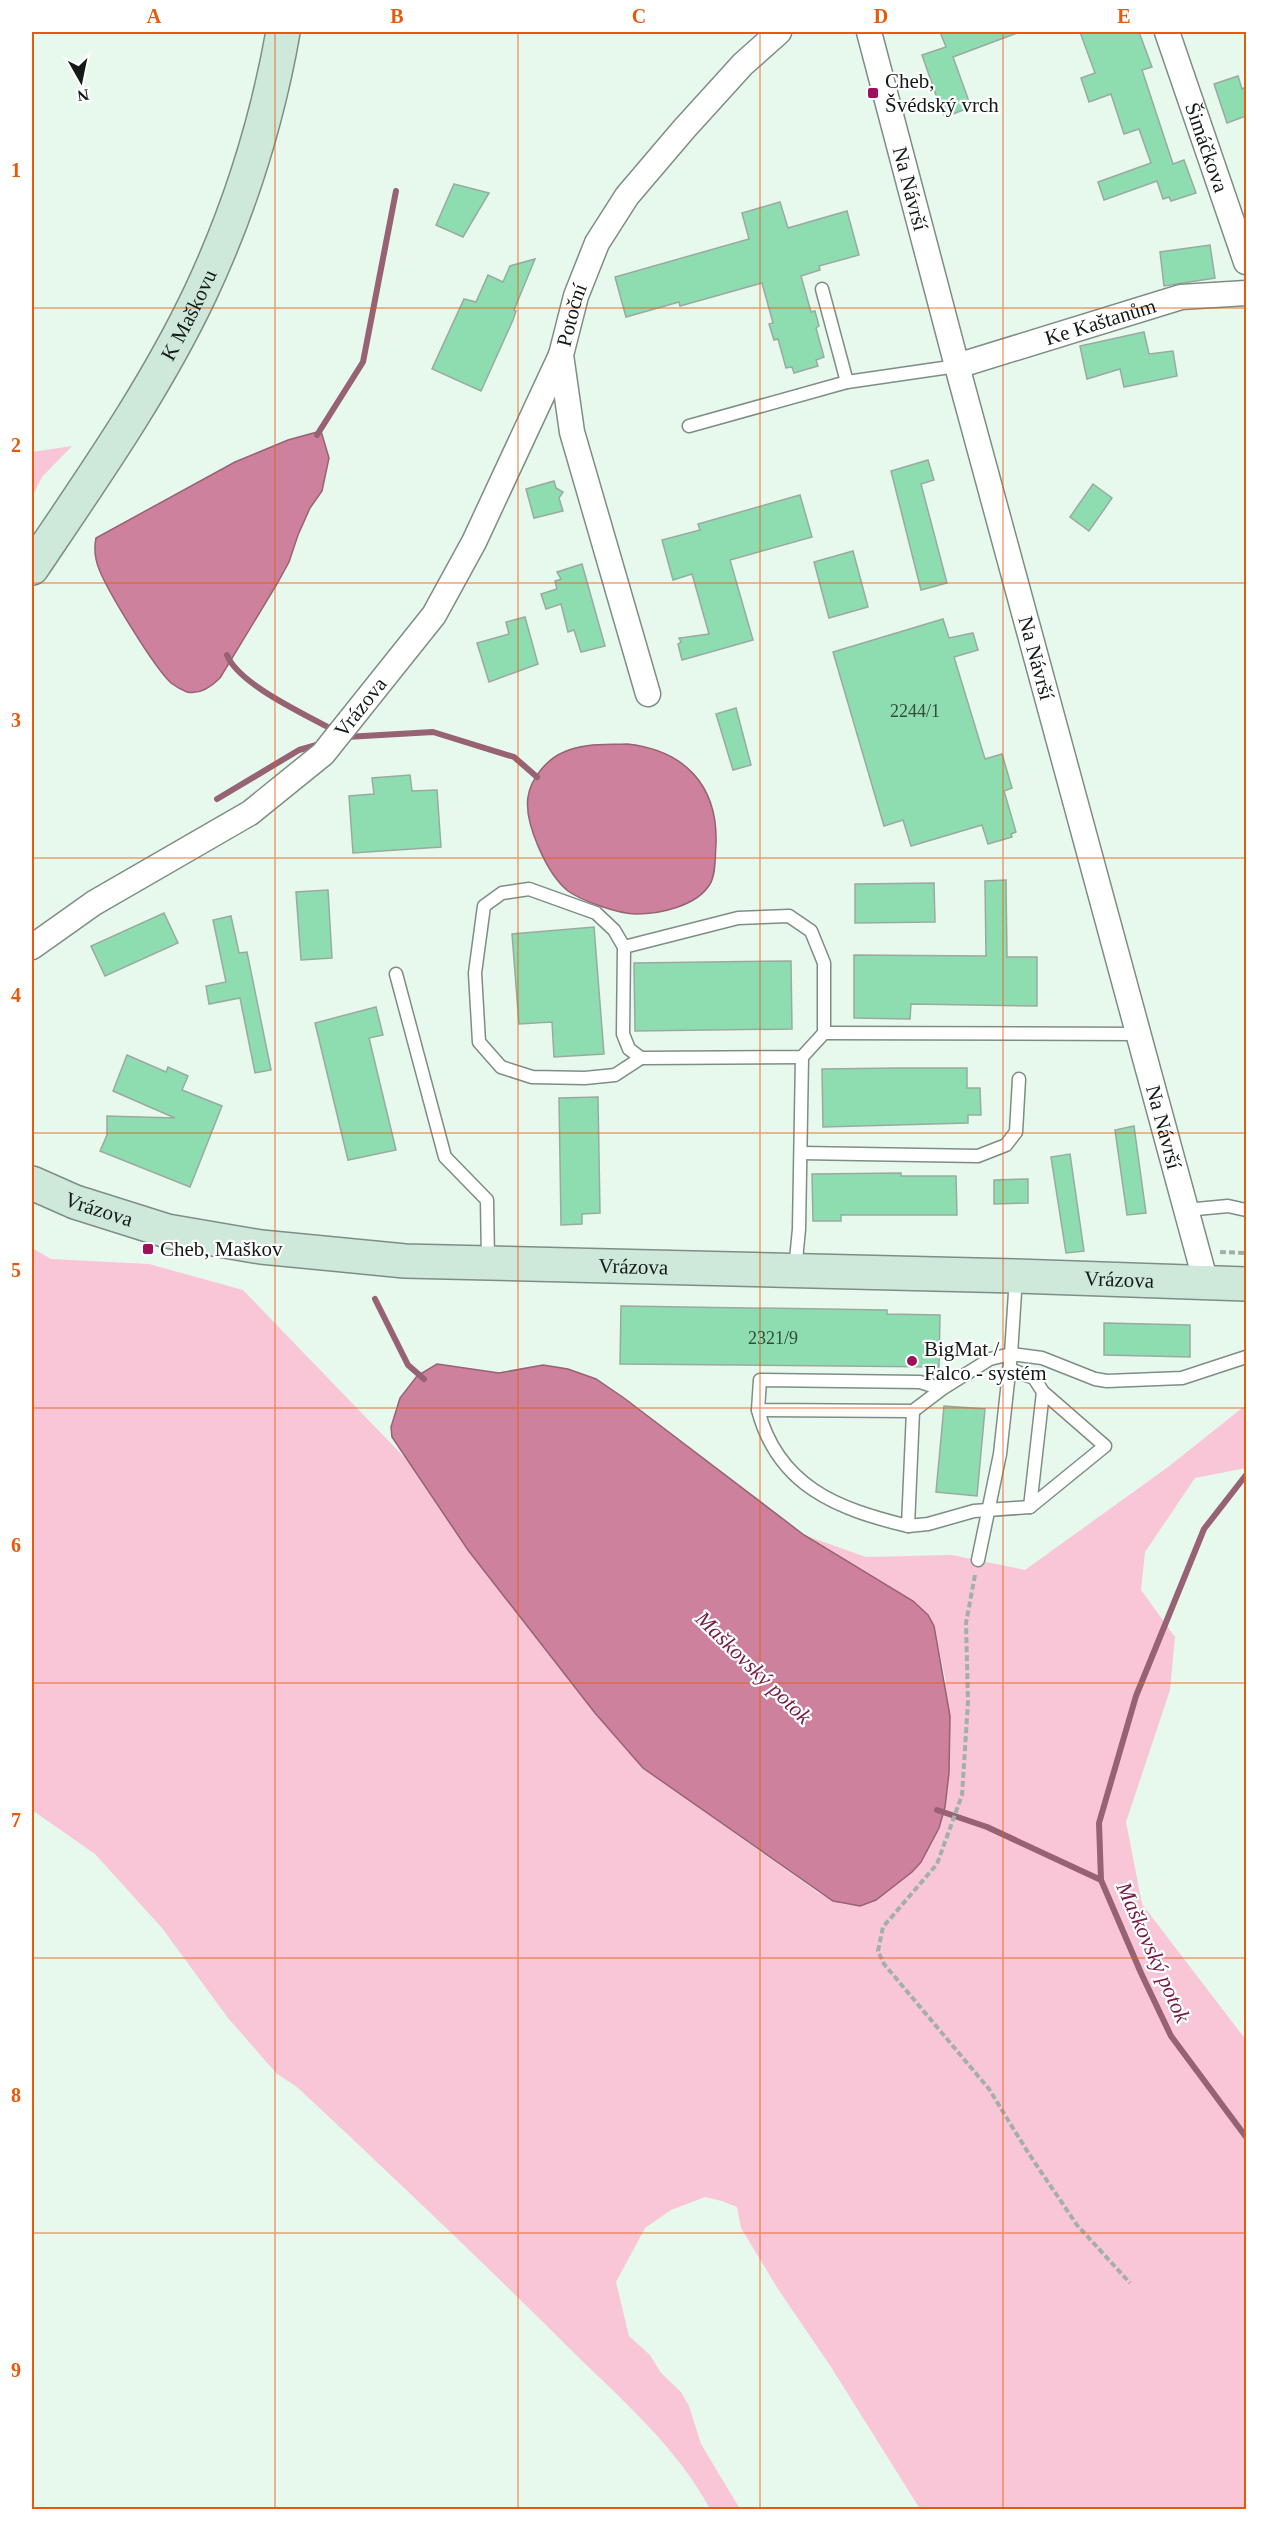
<svg xmlns="http://www.w3.org/2000/svg" width="1278" height="2541" font-family="Georgia,serif">
<rect width="100%" height="100%" fill="#e7f8ed"/>
<!-- green -->
<g fill="#f9c6d7">
<path d="M72 446 42 477 32 497V452Z"/>
<path d="M32 1248 51 1259 149 1264 243 1290 408 1461 468 1550 595 1713 643 1768 819 1893 842 1904 860 1906 946 1682 934 1626 913 1601 804 1535 866 1557 952 1555 1025 1570 1168 1467 1246 1405V1468L1195 1478 1145 1552 1141 1590 1175 1637 1170 1690 1126 1822 1142 1904 1246 2040V2509H920L831 2367 778 2289 741 2228 737 2207 722 2201 705 2197 671 2210 645 2228 616 2282 629 2336 650 2355 661 2373 681 2392 689 2406 701 2444 740 2509H710C677 2447 620 2398 570 2349 481 2260 389 2173 297 2087L277 2074 228 2018 162 1928 95 1854 32 1810Z"/>
</g>
<!-- water -->
<g fill="#ce819d" stroke="#966274" stroke-width="1.5">
<path d="M321 431 329 458 322 491 310 508 298 535 289 562 277 584 220 678C211 687 200 695 187 692 182 690 175 686 171 683 154 667 108 592 99 569 95 559 94 548 96 538L235 462 288 440Z"/>
<path d="M627 744C684 750 718 785 716 844 715 856 716 874 710 884 697 906 660 914 636 914 619 914 582 901 568 891 547 874 524 823 528 797 531 778 547 759 564 752 582 743 607 745 627 744Z"/>
<path d="M437 1364 499 1373 543 1365 568 1369 596 1379 624 1398 804 1535 913 1601 928 1615 934 1626 950 1716 949 1773 945 1807 939 1828 921 1862 912 1872 876 1900 860 1906 833 1901 643 1768 595 1713 468 1550 392 1437 391 1427 400 1398 417 1376Z"/>
</g>
<g fill="none" stroke-linecap="round" stroke-linejoin="round">
<!-- stream -->
<g stroke="#966274" stroke-width="6">
<path d="M317 435 363 362 396 191"/>
<path d="M227 655C239 685 307 715 335 731"/>
<path d="M346 737 433 732 514 757 537 777"/>
<path d="M217 799 299 750 320 744"/>
<path d="M375 1299 408 1365 424 1379"/>
<path d="M937 1810 987 1827 1101 1880 1141 1973 1171 2036 1246 2137"/>
<path d="M1101 1880 1099 1823 1136 1696 1204 1529 1246 1475"/>
</g>
</g>
<!-- building -->
<g fill="#8dddb0" stroke="#9aaaa0" stroke-width="1.5">
<path d="M940 32H1016L1017 33 953 57 971 107 945 117 941 107 930 106 937 98 922 55 946 47Z"/>
<path d="M1080 32H1139L1152 67 1142 70 1173 164 1184 160 1196 193 1171 201 1169 197 1163 199 1157 181 1104 200 1098 182 1151 163 1139 129 1124 134 1111 94 1089 102 1081 78 1095 73Z"/>
<path d="M1238 76 1242 89 1246 87V116L1227 123 1214 84Z"/>
<path d="M454 184 489 193 463 237 436 225Z"/>
<path d="M780 202 788 228 847 211 859 255 819 266 820 270 801 276 811 312 815 311 819 326 816 328 824 357 816 360 818 366 794 373 792 367 786 368 778 339 774 340 769 324 773 323 762 283 680 306 679 302 626 317 615 277 749 239 742 213Z"/>
<path d="M1210 245 1215 278 1164 286 1160 252Z"/>
<path d="M535 259 514 310 516 311 513 320 481 391 432 369 464 299 476 302 488 275 503 282 510 266Z"/>
<path d="M1144 332 1149 354 1173 351 1177 376 1124 387 1120 369 1087 379 1080 346Z"/>
<path d="M928 460 934 480 921 484 947 583 921 590 891 471Z"/>
<path d="M554 481 556 488 563 492 559 498 563 511 534 518 526 489Z"/>
<path d="M1093 484 1112 498 1089 531 1070 517Z"/>
<path d="M800 495 812 537 730 560 753 640 682 660 678 644 681 642 679 638 709 634 692 574 673 580 662 540 700 530 698 524Z"/>
<path d="M853 551 868 607 829 618 814 562Z"/>
<path d="M582 564 605 646 581 652 574 630 568 632 561 604 546 609 541 594 557 589 555 581 561 579 557 572Z"/>
<path d="M525 617 538 664 489 682 477 643 509 634 506 622Z"/>
<path d="M943 619 949 638 973 633 978 650 954 657 985 759 1002 754 1012 788 1004 791 1016 832 1011 834 1012 837 988 844 982 825 911 846 903 820 884 826 833 652Z"/>
<path d="M736 708 751 765 733 770 716 714Z"/>
<path d="M410 775 412 791 437 790 441 847 353 853 349 796 374 794 372 778Z"/>
<path d="M1006 880 1007 957H1037V1006L911 1004 910 1019 854 1018V955L986 956 985 881Z"/>
<path d="M934 883 935 922 855 923V884Z"/>
<path d="M328 890 332 958 301 960 296 892Z"/>
<path d="M164 913 178 943 105 976 91 946Z"/>
<path d="M231 916 239 953 247 952 271 1070 255 1073 240 998 209 1004 206 986 226 982 213 920Z"/>
<path d="M594 927 604 1054 554 1057 552 1022 519 1024 512 934Z"/>
<path d="M791 961 792 1029 635 1031 634 963Z"/>
<path d="M376 1007 383 1035 369 1038 396 1150 348 1160 315 1023Z"/>
<path d="M127 1055 166 1072 168 1067 188 1076 182 1090 222 1106 190 1187 100 1151 107 1135V1116L175 1118 113 1091Z"/>
<path d="M897 1068H967V1088H980L981 1115H968V1123L823 1127 822 1069Z"/>
<path d="M598 1097 600 1213 582 1214V1224L561 1225 559 1098Z"/>
<path d="M1134 1126 1146 1213 1127 1215 1115 1130Z"/>
<path d="M1070 1154 1084 1251 1066 1253 1051 1157Z"/>
<path d="M901 1173V1176H956L957 1215H841V1221H813L812 1174Z"/>
<path d="M1028 1179V1203L994 1204V1180Z"/>
<path d="M621 1306 887 1310V1314L940 1315 939 1367 620 1364Z"/>
<path d="M1104 1323 1190 1325V1357L1104 1355Z"/>
<path d="M944 1406 985 1409 977 1496 936 1492Z"/>
</g>
<g fill="none" stroke-linecap="round" stroke-linejoin="round">
<!-- lane casing -->
<g stroke="#7e8e84" stroke-width="15">
<g id="lane">
<path d="M822 289 847 382"/>
<path d="M689 426 847 382 957 366"/>
<path d="M789 916 811 931 824 963V1033L802 1057 641 1058 629 1049 623 1034 624 947 738 918Z"/>
<path d="M624 947 614 930 596 913 529 889 502 893 484 906 475 973 479 1042 501 1067 532 1077 585 1078 615 1075 641 1058"/>
<path d="M396 974 445 1157 487 1200 488 1261"/>
<path d="M824 1033 1139 1034"/>
<path d="M801 1153 978 1156 1006 1145 1016 1132 1019 1079"/>
<path d="M1186 1210 1228 1206 1246 1210"/>
<path d="M795 1270 799 1229 802 1057"/>
<path d="M1009 1369 1034 1378 1043 1392 1105 1446 1030 1507 1043 1392"/>
<path d="M942 1389 920 1382 760 1380 758 1410 913 1411 942 1389 990 1359 1011 1354 1016 1277"/>
<path d="M758 1410C778 1486 837 1509 908 1526L913 1411"/>
<path d="M908 1526 928 1524 974 1511 1030 1507"/>
<path d="M978 1560 1000 1454 1011 1354 1042 1358 1095 1379 1107 1381 1182 1378 1246 1357"/>
</g>
</g>
<!-- street casing -->
<g stroke="#7e8e84" stroke-width="27">
<g id="street">
<path id="s1" d="M869 32 957 366 1206 1283"/>
<path id="s2" d="M1167 32 1246 262"/>
<path id="s3" d="M957 366 1181 297 1246 293"/>
<path id="s4" d="M648 694 572 432 561 355 576 296 597 243 627 196 684 129 743 64 779 32"/>
<path id="s5" d="M32 947 94 903 250 813 323 754 434 615 474 542 561 355"/>
</g>
</g>
<!-- secondary casing -->
<g stroke="#7e8e84" stroke-width="36">
<g id="secondary">
<path id="s6" d="M32 568C91 480 154 391 200 294 239 211 267 122 283 32"/>
<path id="s7" d="M32 1183 75 1202 167 1231 261 1247 405 1261 1016 1276 1246 1284"/>
</g>
</g>
<!-- path -->
<g stroke="#a3b0a8" stroke-width="4" stroke-dasharray="6 3" stroke-linecap="butt">
<path d="M1220 1252 1246 1253"/>
<path d="M975 1575 966 1623 968 1702 962 1795 937 1864 883 1927 878 1951 884 1964 989 2089 1029 2154 1077 2225 1130 2283"/>
</g>
<!-- lane -->
<use href="#lane" stroke="#fff" stroke-width="12"/>
<!-- street -->
<use href="#street" stroke="#fff" stroke-width="24"/>
<!-- secondary -->
<use href="#secondary" stroke="#cee8da" stroke-width="33"/>
</g>
<!-- grid -->
<path fill="none" stroke="#e8590c" stroke-width="1.5" stroke-opacity="0.55" d="M275 32V2510M518 32V2510M760 32V2510M1003 32V2510M32 308H1246M32 583H1246M32 858H1246M32 1133H1246M32 1408H1246M32 1683H1246M32 1958H1246M32 2233H1246"/>
<!-- markers -->
<g fill="#9f105b" stroke="#fff" stroke-width="2">
<rect x="867" y="87" width="12" height="12" rx="3"/>
<rect x="142" y="1243" width="12" height="12" rx="3"/>
<circle cx="912" cy="1361" r="6"/>
</g>
<g text-anchor="middle" stroke-width="4.5" stroke-linejoin="round" paint-order="stroke">
<!-- number labels -->
<g font-size="18" fill="#324b3c">
<text x="915" y="717">2244/1</text>
<text x="773" y="1344">2321/9</text>
</g>
<!-- poi labels -->
<g font-size="21" fill="#141a16" stroke="#fff" text-anchor="start">
<text x="885" y="88">Cheb,<tspan x="885" dy="24">Švédský vrch</tspan></text>
<text x="160" y="1256">Cheb, Maškov</text>
<text x="924" y="1356">BigMat /<tspan x="924" dy="24">Falco - systém</tspan></text>
</g>
<!-- street labels -->
<g font-size="21" fill="#141a16" stroke="#fff">
<text dy="7" stroke="none"><textPath href="#s2" startOffset="122">Šimáčkova</textPath></text>
<text dy="7" stroke="none"><textPath href="#s1" startOffset="162">Na Návrší</textPath></text>
<text dy="7" stroke="none"><textPath href="#s6" startOffset="298">K Maškovu</textPath></text>
<text dy="7" stroke="none"><textPath href="#s4" startOffset="392">Potoční</textPath></text>
<text dy="7" stroke="none"><textPath href="#s3" startOffset="150">Ke Kaštanům</textPath></text>
<text dy="7" stroke="none"><textPath href="#s1" startOffset="648">Na Návrší</textPath></text>
<text dy="7" stroke="none"><textPath href="#s5" startOffset="410">Vrázova</textPath></text>
<text dy="7" stroke="none"><textPath href="#s1" startOffset="1134">Na Návrší</textPath></text>
<text dy="7" stroke="none"><textPath href="#s7" startOffset="72">Vrázova</textPath></text>
<text dy="7" stroke="none"><textPath href="#s7" startOffset="612">Vrázova</textPath></text>
<text dy="7" stroke="none"><textPath href="#s7" startOffset="1098">Vrázova</textPath></text>
</g>
<!-- water labels -->
<g font-size="22" font-style="italic" fill="#771b46" stroke="#fff">
<text transform="translate(754 1667) rotate(44)" y="8">Maškovský potok</text>
<text transform="translate(1154 1952) rotate(66)" y="8">Maškovský potok</text>
</g>
</g>
<!-- border -->
<rect width="1278" height="2541" fill="none" stroke="#ffffff" stroke-width="66"/>
<!-- north arrow -->
<g transform="translate(81 81) rotate(171)" stroke="#ffffff" stroke-width="4.5" paint-order="stroke">
<path d="M0-4.5L10 22L0 15L-10 22Z" fill="#141a16"/>
<text y="-9" font-size="16" font-weight="bold" text-anchor="middle" fill="#141a16">N</text>
</g>
<rect x="33" y="33" width="1212" height="2475" fill="none" stroke="#e8590c" stroke-width="2"/>
<g font-size="20" text-anchor="middle" font-weight="bold" fill="#e8590c">
<text x="154" y="23">A</text>
<text x="397" y="23">B</text>
<text x="639" y="23">C</text>
<text x="881" y="23">D</text>
<text x="1124" y="23">E</text>
<text x="16" y="177">1</text>
<text x="16" y="452">2</text>
<text x="16" y="727">3</text>
<text x="16" y="1002">4</text>
<text x="16" y="1277">5</text>
<text x="16" y="1552">6</text>
<text x="16" y="1827">7</text>
<text x="16" y="2102">8</text>
<text x="16" y="2377">9</text>
</g>
</svg>
